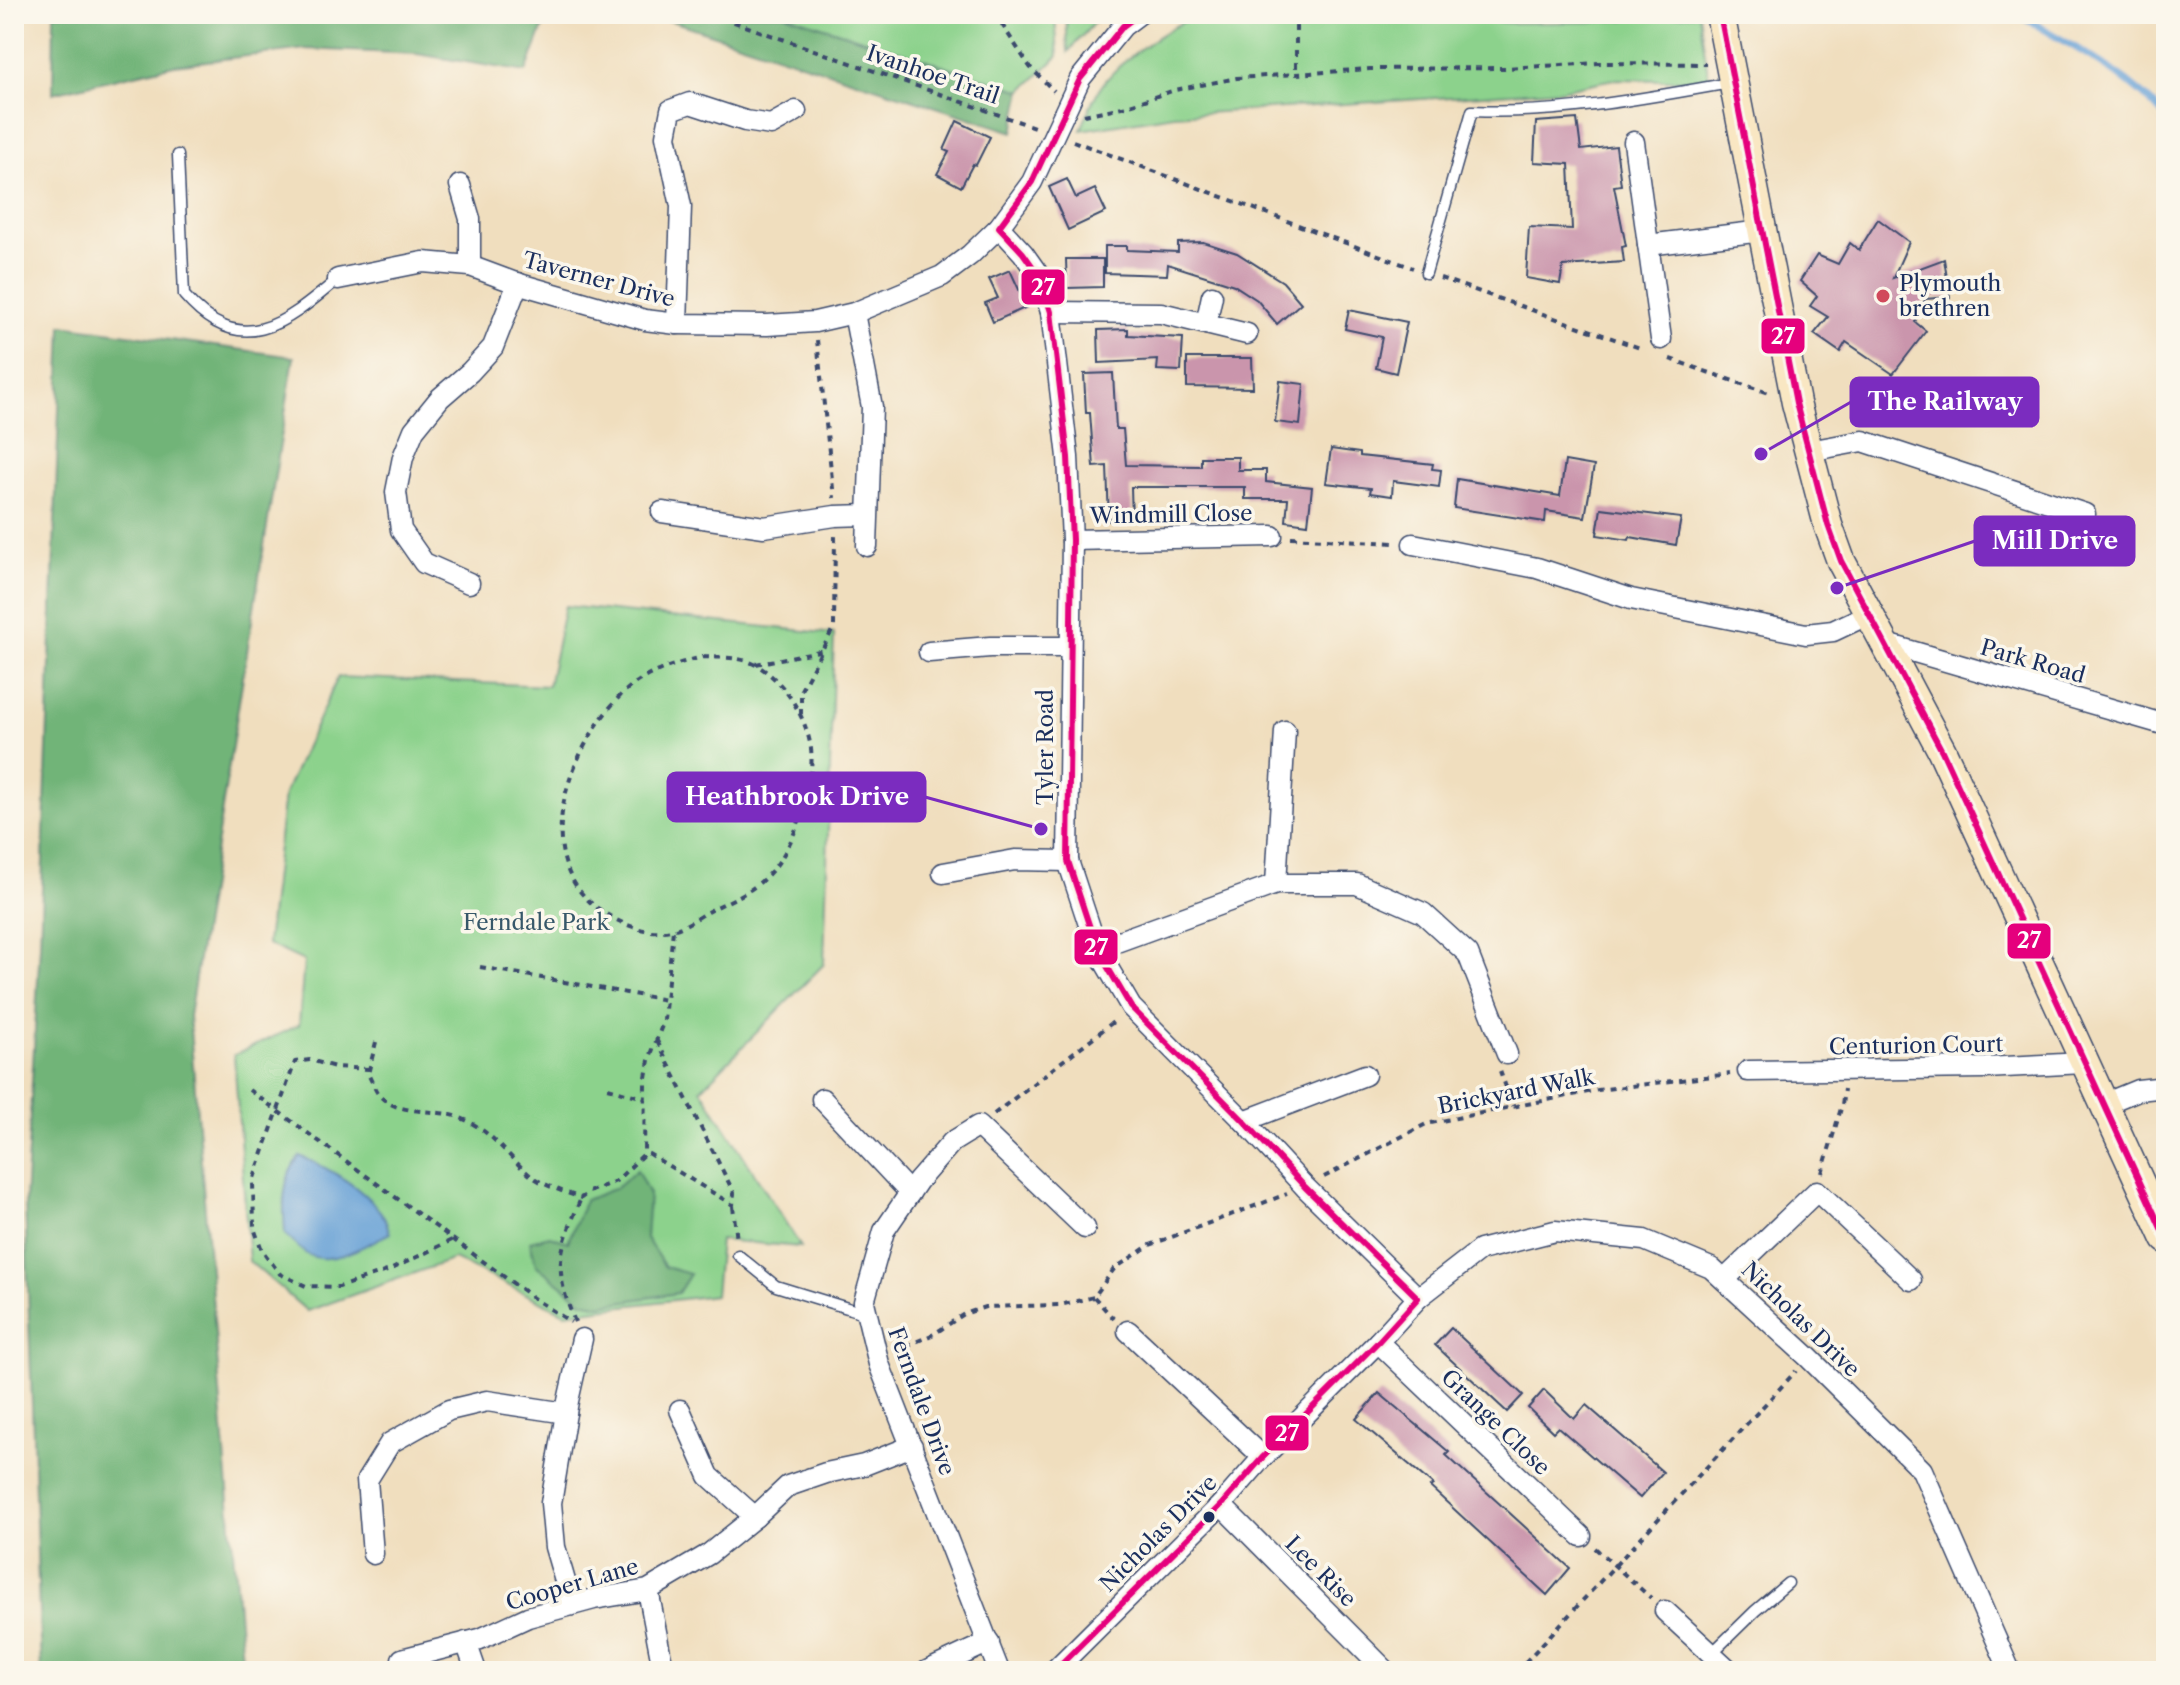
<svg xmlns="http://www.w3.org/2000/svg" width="2180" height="1685" font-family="'Libre Caslon Text',serif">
<rect width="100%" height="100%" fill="#fbf7ec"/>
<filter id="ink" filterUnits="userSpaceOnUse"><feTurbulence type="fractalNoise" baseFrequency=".0125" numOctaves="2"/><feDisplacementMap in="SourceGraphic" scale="16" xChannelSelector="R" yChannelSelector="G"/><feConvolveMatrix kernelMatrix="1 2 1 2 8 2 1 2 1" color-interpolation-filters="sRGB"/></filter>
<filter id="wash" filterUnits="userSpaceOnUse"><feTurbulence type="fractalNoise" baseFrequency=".006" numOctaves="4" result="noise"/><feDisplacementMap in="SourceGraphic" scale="32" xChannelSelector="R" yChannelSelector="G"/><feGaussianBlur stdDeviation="1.8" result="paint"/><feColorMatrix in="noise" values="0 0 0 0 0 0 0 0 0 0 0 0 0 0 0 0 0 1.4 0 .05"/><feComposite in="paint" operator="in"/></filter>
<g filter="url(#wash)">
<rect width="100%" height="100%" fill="#f0debe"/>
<!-- green -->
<g fill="#8cd28c" stroke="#548075" stroke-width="2">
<path d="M784 14H1055L1058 56 1022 91Z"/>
<path d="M1066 14H1102L1068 52Z"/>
<path d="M1200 14H1435L1509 23 1592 22 1699 14 1709 81 1614 79 1561 90 1174 115 1081 130C1086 118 1090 106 1096 95 1112 64 1168 27 1200 14Z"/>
<path d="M565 606 834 634 824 964 701 1089 801 1247 720 1240 715 1295 565 1313 454 1259 307 1311 249 1261 234 1055 299 1025 304 961 267 944 284 794 338 677 548 686Z"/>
</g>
<!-- forest -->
<g fill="#71b478" stroke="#46726b" stroke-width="2">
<path d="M54 14H548L526 72 417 54 305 49 174 65 53 93Z"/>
<path d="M650 14H784L1022 91 1013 132Z"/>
<path d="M62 325 294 357 189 1016 243 1671H41L25 1200 40 945Z"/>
<path d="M637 1170 649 1194 646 1238 665 1267 690 1274 678 1293 600 1305 582 1301 536 1265 530 1241 550 1236 568 1242 585 1200 616 1188Z"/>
</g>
<!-- water -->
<path fill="#67a1d6" stroke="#41689a" stroke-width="2" d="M300 1156C328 1168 359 1185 379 1210 385 1216 387 1225 390 1233 367 1244 330 1269 305 1253 298 1248 291 1240 285 1234 283 1208 281 1177 300 1156Z"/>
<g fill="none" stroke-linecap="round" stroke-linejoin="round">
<!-- stream -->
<path stroke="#67a1d6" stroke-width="7" d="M2018 14C2068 44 2128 73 2166 118"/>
</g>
<g id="blocks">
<!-- building -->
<g fill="#ca95ac">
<path d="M1577 119 1581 150 1616 146 1621 185 1614 186 1626 246 1622 247 1624 262 1563 266 1560 284 1526 278 1529 227 1572 229 1569 164 1534 162 1536 122Z"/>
<path d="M957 121 990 137 976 165 973 164 961 187 937 174 949 152 944 150Z"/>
<path d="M1067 179 1076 198 1095 189 1106 212 1068 230 1049 187Z"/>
<path d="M1878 219 1909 242 1893 278 1944 259 1950 297 1925 299 1915 322 1926 331 1893 374 1846 342 1840 352 1814 334 1828 317 1810 306 1817 296 1800 281 1817 255 1838 264 1850 243 1859 250Z"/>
<path d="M1203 242 1237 253 1283 282 1301 303 1277 324 1257 300 1234 285 1168 264 1167 275 1105 273V246H1127V250L1178 252V243Z"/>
<path d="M1066 259H1103V287L1067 288Z"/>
<path d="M1010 270 1027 307 993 322 985 303 998 298 989 279Z"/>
<path d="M1349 310 1407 322 1396 373 1376 368 1382 337 1345 329Z"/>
<path d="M1128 329V335L1183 338 1181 371 1157 370 1158 360 1099 363 1098 330Z"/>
<path d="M1187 358H1252L1253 388 1187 387Z"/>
<path d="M1113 373 1116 429H1123L1126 465 1201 466V457H1238V470H1266V482L1312 487 1308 524 1286 521 1288 499H1245V487H1131L1132 521H1109L1107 466 1094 467 1090 413H1086L1084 374Z"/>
<path d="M1280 381 1304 384 1300 425 1275 422Z"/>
<path d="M1331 449 1360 453V456L1433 464 1432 469 1441 470 1439 487 1393 481 1392 496 1370 493 1371 488 1326 483Z"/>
<path d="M1565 461 1594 466 1585 517 1546 511 1545 522 1454 508 1457 479 1560 496Z"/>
<path d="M1601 508 1681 518 1676 545 1630 537 1629 540 1597 535Z"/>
<path d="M1451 1328 1523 1395 1507 1412 1435 1345Z"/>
<path d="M1544 1390 1574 1419 1586 1405 1663 1472 1640 1498 1558 1427 1553 1432 1528 1408Z"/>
<path d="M1379 1393 1449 1452 1446 1455 1570 1568 1547 1595 1430 1487 1433 1485 1356 1419Z"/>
</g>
</g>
</g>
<g filter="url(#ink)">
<use href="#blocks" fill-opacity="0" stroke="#3b496c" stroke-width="2"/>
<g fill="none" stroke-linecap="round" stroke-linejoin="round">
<!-- lane casing -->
<g stroke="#3b496c" stroke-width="13">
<g id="lane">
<path d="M178 155 184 295C240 360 284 325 338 279"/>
<path d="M1426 273 1472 111C1558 115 1646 98 1730 83"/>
<path d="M738 1255 776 1286 867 1314"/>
<path d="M1711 1654 1755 1611 1788 1583"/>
</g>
</g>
<!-- street casing -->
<g stroke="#3b496c" stroke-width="23">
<g id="street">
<path d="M1634 142 1661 339"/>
<path d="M460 185 470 219V266"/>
<path d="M999 227 1023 253 1040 277 1051 312 1068 457 1072 540 1068 861 1097 949 1131 1007 1244 1121 1305 1187 1418 1298"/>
<path d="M1648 245 1762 231"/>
<path d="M338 279 423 262 470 266 513 282 645 320 677 324 767 325 815 322 854 313 942 276 970 255 999 227 1032 182 1080 79 1123 26 1139 14"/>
<path d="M1051 312 1161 313 1247 334"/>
<path d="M854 313 872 407 867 546"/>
<path d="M677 324 681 206 666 136 671 110 690 103 745 121 771 125 796 111"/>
<path d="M1206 324 1212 296"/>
<path d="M1809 451 1863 441 2085 514"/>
<path d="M662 512 764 527 835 516 867 515"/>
<path d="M1072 540 1272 536"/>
<path d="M1413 544 1537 568 1631 599 1806 634 1833 631 1869 614"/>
<path d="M469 583 424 563 401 530 396 492 403 457 414 430 440 398 470 372 493 347 518 283"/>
<path d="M1887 644 2166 725"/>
<path d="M929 652 990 647H1069"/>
<path d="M943 873 1015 860 1068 861"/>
<path d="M1276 884 1285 731"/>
<path d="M1097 949 1276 884H1357L1423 913 1468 954 1507 1054"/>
<path d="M1748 1071 1986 1068 2084 1063"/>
<path d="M822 1099 910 1193"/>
<path d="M2104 1104 2138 1090 2166 1087"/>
<path d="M1244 1121 1365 1075"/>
<path d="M1725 1279 1817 1191 1911 1280"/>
<path d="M1128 1331 1263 1457"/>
<path d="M1378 1342 1581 1536"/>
<path d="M680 1410 709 1476 755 1517"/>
<path d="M1221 1505 1386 1671"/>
<path d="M373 1554 367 1480 390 1443 449 1410 487 1401 566 1413"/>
<path d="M648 1590 662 1663 667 1671"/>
<path d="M572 1605 555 1547 551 1503 568 1401 582 1339"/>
<path d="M1665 1611 1730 1671"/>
<path d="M466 1642 476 1671"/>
<path d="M402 1659 480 1639 528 1617 594 1599 648 1590 709 1554 755 1517 788 1486 826 1473 864 1465 912 1446"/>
<path d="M927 1671 989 1642"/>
<path d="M999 1671 879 1364 864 1302 884 1231 918 1181 952 1142 978 1126 1085 1228"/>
<path d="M1054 1671 1221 1505 1263 1457 1378 1342 1418 1298 1480 1250 1555 1231 1644 1240 1711 1268 1808 1357 1922 1470 2010 1671"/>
</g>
</g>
<!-- secondary casing -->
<g stroke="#3b496c" stroke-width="31">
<path id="secondary" d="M1720 14 1796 403 1828 525 1841 561 1942 751 2166 1239"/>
</g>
<!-- path -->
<g stroke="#3b496c" stroke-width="4" stroke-dasharray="6 6" stroke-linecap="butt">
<path d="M711 14 1034 127"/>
<path d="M995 14 1030 67 1054 91"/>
<path d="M1296 14V73"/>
<path d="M1084 115 1127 106 1175 90 1237 78 1370 69 1504 68 1600 63 1706 64"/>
<path d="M1073 141 1413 268"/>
<path d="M1440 278 1643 349"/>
<path d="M817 340 834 498"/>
<path d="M1670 359 1771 394"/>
<path d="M1291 537 1394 543"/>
<path d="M703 657C721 658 740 656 756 665 784 680 807 718 811 749 815 783 796 842 774 868 752 894 737 896 709 911 698 917 684 928 671 930 647 935 623 925 603 912 525 861 569 749 621 695 643 673 674 664 703 657Z"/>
<path d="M756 664 824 650"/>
<path d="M801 714V690L834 627 835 535"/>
<path d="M480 967 666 1000"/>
<path d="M657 1041 734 1193 733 1205 644 1151 645 1083 649 1060 664 1020 673 930"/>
<path d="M376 1042 368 1074C372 1081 375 1091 380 1096 398 1116 435 1108 458 1117 490 1128 506 1155 530 1175 544 1186 565 1192 581 1198L591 1191 616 1181 645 1153"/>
<path d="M369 1069 335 1067 310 1060 295 1062 253 1181 254 1228 262 1250 280 1274 306 1286 339 1287 390 1270 454 1239"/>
<path d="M1500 1071 1513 1106"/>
<path d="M608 1088 644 1098"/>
<path d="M249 1090 536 1300 571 1322"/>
<path d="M994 1114 1117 1019"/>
<path d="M1822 1173 1842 1105 1844 1089"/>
<path d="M1324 1177 1426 1124 1598 1090 1730 1074"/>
<path d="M733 1206 737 1241"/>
<path d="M1094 1297 1114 1319"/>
<path d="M575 1322C552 1265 559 1253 581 1198"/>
<path d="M895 1351 934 1334 964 1314 985 1307 1060 1305 1094 1297 1114 1269 1150 1245 1287 1194"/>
<path d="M1595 1548 1651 1598"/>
<path d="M1517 1671 1796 1371"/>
</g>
<!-- lane -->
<use href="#lane" stroke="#fff" stroke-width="10"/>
<!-- street -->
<use href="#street" stroke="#fff" stroke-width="20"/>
<!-- secondary -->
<use href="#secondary" stroke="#f9e7c3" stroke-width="28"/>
<!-- bus-1 casing -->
<g stroke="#fbf7ec" stroke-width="12">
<g id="bus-1">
<path d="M1720 14 1796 403 1828 525 1841 561 1942 751 2166 1239"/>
<path d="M1054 1671 1221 1505 1263 1457 1378 1342 1418 1298 1305 1187 1244 1121 1131 1007 1097 949 1068 861 1072 540 1068 457 1051 312 1040 277 1023 253 999 227 1032 182 1080 79 1123 26 1139 14"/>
</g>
</g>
<!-- bus-1 -->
<use href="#bus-1" stroke="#e5007d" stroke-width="6"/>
</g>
</g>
<!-- markers -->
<circle fill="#d1495b" stroke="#fbf7ec" stroke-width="3" cx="1883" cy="296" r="8"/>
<circle fill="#1b2f5e" stroke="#fbf7ec" stroke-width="3" cx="1209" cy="1517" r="7"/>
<g text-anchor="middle" stroke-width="7" stroke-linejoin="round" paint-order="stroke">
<!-- street labels -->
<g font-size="22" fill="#1b2f5e" stroke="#fbf7ec">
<text transform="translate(933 74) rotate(19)" y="8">Ivanhoe Trail</text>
<text transform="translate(599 279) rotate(15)" y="8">Taverner Drive</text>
<text transform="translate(1171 514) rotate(-1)" y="8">Windmill Close</text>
<text transform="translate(2033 661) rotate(16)" y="8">Park Road</text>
<text transform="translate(1045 747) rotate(-90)" y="8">Tyler Road</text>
<text transform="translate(1916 1045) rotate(-1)" y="8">Centurion Court</text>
<text transform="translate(1516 1091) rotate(-11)" y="8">Brickyard Walk</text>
<text transform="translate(1801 1319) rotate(44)" y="8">Nicholas Drive</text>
<text transform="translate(922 1401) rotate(70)" y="8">Ferndale Drive</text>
<text transform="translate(1496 1422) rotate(44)" y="8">Grange Close</text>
<text transform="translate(1158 1533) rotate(-45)" y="8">Nicholas Drive</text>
<text transform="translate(1321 1571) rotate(45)" y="8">Lee Rise</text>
<text transform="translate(572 1584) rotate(-16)" y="8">Cooper Lane</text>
</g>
<!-- poi labels -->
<g font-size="22" fill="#1b2f5e" stroke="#fbf7ec" text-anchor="start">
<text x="1899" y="291">Plymouth<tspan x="1899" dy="25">brethren</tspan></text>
</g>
<!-- park labels -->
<g font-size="22" fill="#37586a" stroke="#fbf7ec">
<text x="536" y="930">Ferndale Park</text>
</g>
</g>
<!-- callouts -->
<path fill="none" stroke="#7b2cbf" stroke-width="3" d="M1761 454L1851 402M1837 588L1975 541M1041 829L925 797"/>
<g fill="#7b2cbf" stroke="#fbf7ec" stroke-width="3">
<circle cx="1761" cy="454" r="8"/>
<circle cx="1837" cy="588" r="8"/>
<circle cx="1041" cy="829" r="8"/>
</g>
<g fill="#7b2cbf" stroke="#7b2cbf" stroke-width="3">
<rect x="1851" y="378" width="187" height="48" rx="8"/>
<rect x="1975" y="517" width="159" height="48" rx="8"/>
<rect x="668" y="773" width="257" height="48" rx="8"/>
</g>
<g font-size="24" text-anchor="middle" font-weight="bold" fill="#fff">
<text x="1945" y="410">The Railway</text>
<text x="2055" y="549">Mill Drive</text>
<text x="797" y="805">Heathbrook Drive</text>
</g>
<g stroke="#fbf7ec" stroke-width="3">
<rect x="1020" y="268" width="46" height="38" rx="8" fill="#e5007d"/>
<rect x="1760" y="317" width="46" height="38" rx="8" fill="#e5007d"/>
<rect x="2006" y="922" width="46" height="38" rx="8" fill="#e5007d"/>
<rect x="1073" y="928" width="46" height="38" rx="8" fill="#e5007d"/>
<rect x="1264" y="1414" width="46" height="38" rx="8" fill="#e5007d"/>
</g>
<g font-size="22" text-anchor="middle" font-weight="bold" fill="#fff">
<text x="1043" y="295">27</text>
<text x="1783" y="344">27</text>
<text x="2029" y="948">27</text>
<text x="1096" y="955">27</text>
<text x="1287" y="1441">27</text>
</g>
<!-- margin -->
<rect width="2180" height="1685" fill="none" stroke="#fbf7ec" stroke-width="48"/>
</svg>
